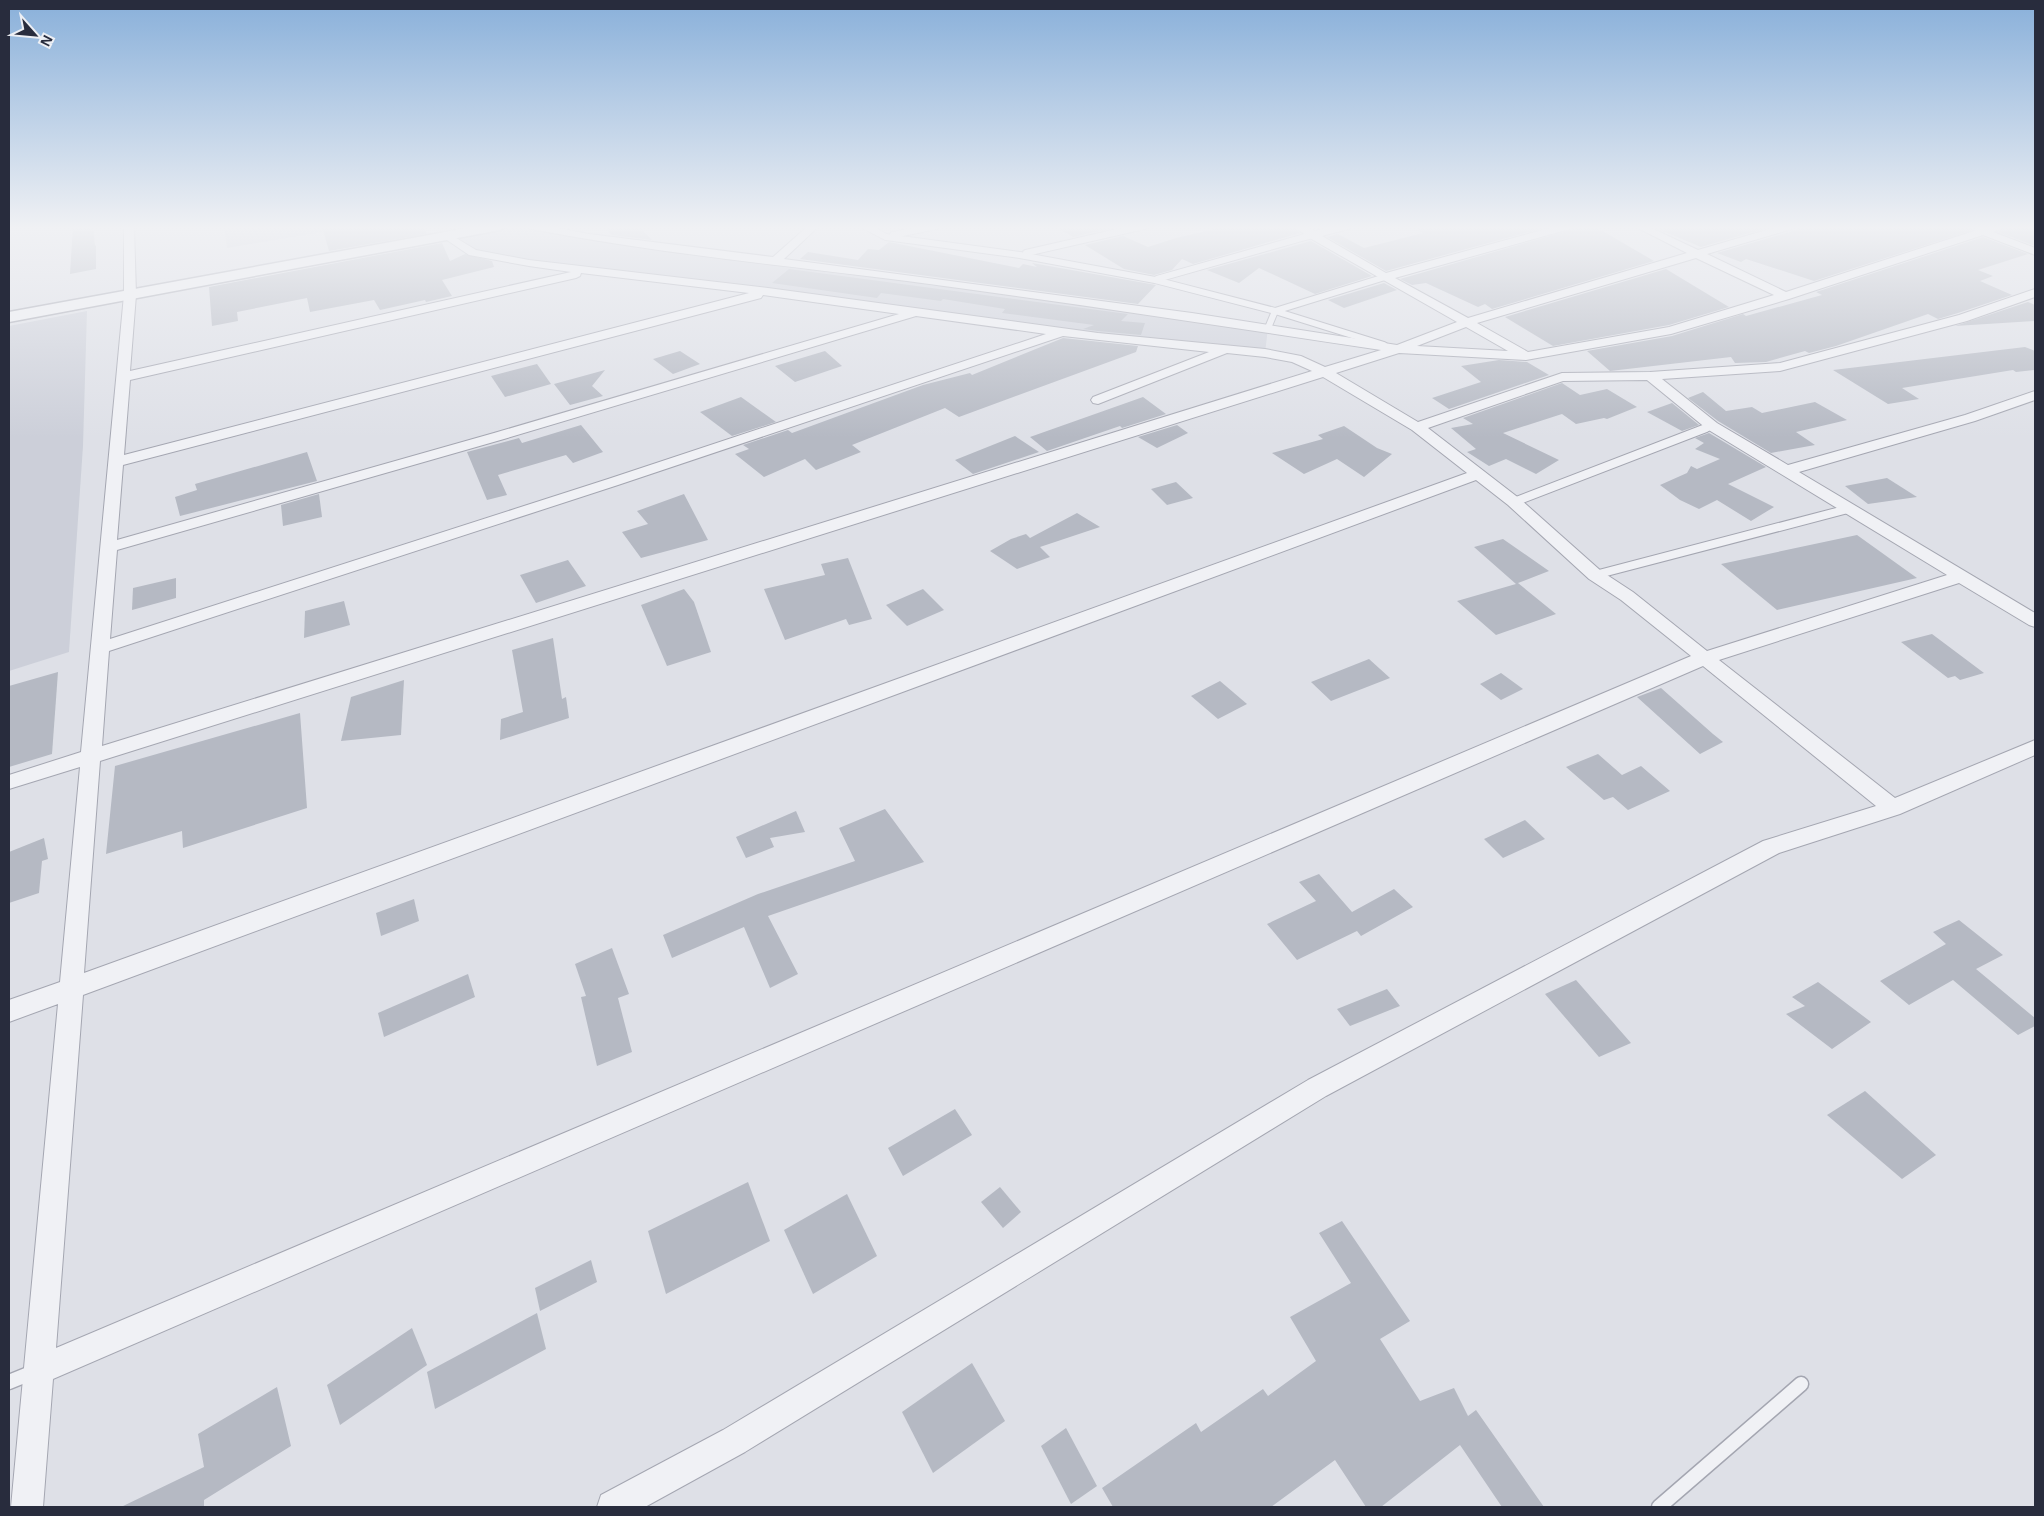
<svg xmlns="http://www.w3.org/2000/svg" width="2044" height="1516" font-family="Helvetica,sans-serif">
<rect width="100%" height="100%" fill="#dee0e7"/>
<!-- built -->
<g fill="#cccfd9">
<path d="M224 226H357L227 248Z"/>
<path d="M500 226H531L589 237 1268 328 1265 353 588 271 473 253 448 236Z"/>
<path d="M87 311 83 446 69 652 9 671V326Z"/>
</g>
<!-- building -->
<g fill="#b5b9c3">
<path d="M73 226H93L95 246 96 245V269L70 274Z"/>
<path d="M322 226H425L426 234 329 251Z"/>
<path d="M603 226H638L652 240 612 235Z"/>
<path d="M1055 226H1101L1108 229 1073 237Z"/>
<path d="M1228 226H1291L1300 233 1193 264 1182 259 1172 270 1154 275 1124 269 1085 245 1123 236 1148 247 1176 238Z"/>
<path d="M1410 226H1543V228L1386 271 1327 237 1338 234 1364 248 1423 233Z"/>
<path d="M1594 226 1654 261 1492 309 1485 304 1478 307 1426 283 1412 285 1400 279 1574 229 1582 228 1585 229Z"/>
<path d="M1651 226H1774L1701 247Z"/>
<path d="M1798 226H1979L1974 227 1973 230 1814 281 1746 259 1741 262 1717 253 1796 230Z"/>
<path d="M2007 226H2035V246L1998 232 2005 230Z"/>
<path d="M1983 237 2028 254 1978 270 1993 276 1980 281 2012 295 1958 313 1938 319 1928 314 1836 346 1809 353 1805 351 1766 362 1735 363 1731 357 1610 371 1587 351 1672 336 1743 314 1746 316 1822 295 1816 292Z"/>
<path d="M1311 241 1372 276 1315 294 1259 268 1239 283 1207 270Z"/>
<path d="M889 242 1019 268 1023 264 1037 267 1032 263 1156 285 1138 304 800 259 808 252 858 260 868 249 879 250Z"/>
<path d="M442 243 450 261 465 254 492 261 494 267 442 280 452 296 426 302 425 300 380 310 374 300 310 312 307 298 237 312 238 321 212 326 209 287Z"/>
<path d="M789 269 1128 314 1121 321 1145 323 1141 335 1098 331 1083 329 1094 325 1002 313 1005 309 943 299 941 301 881 293 877 298 772 283Z"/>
<path d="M1666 269 1729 307 1669 325 1553 346 1505 317Z"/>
<path d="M1384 283 1397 290 1344 308 1328 300Z"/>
<path d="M2028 302 2035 305V321L1955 326Z"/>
<path d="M1063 338 1138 346 1136 352 959 417 945 408 852 445 861 452 816 470 805 459 764 477 735 454 749 449 743 445 788 430 792 433 923 385 970 373 972 375Z"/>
<path d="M2025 347 2035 351V370L2016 372 2013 370 1902 388 1919 399 1888 404 1833 370Z"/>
<path d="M680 351 700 364 673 374 653 359Z"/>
<path d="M825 351 842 366 795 382 775 366Z"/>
<path d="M1499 360 1527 362 1549 375 1449 409 1432 398 1481 382 1461 366Z"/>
<path d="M537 364 551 384 505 397 491 376Z"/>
<path d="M605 370 592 386 603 396 570 405 554 384Z"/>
<path d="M1562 383 1580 395 1607 389 1637 407 1607 419 1604 418 1576 424 1562 414 1503 433 1559 460 1536 474 1506 459 1489 466 1467 452 1476 449 1451 428 1473 424 1463 418Z"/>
<path d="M1703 392 1726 411 1752 407 1762 413 1815 402 1847 420 1796 432 1815 445 1771 453 1718 421 1688 398Z"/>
<path d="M741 397 776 422 732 436 700 412Z"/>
<path d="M1143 397 1166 414 1122 428 1120 426 1047 451 1030 437Z"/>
<path d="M1672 403 1699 425 1682 431 1647 412Z"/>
<path d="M581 425 603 452 573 463 566 455 498 475 507 495 487 500 467 452 519 438 522 443Z"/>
<path d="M1177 425 1188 433 1157 448 1138 437Z"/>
<path d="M1344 426 1377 448 1392 454 1364 477 1337 459 1304 474 1272 453 1323 439 1318 435Z"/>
<path d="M1709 433 1766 467 1728 484 1774 507 1751 521 1717 500 1699 509 1680 500 1660 485 1687 473 1691 466 1697 469 1720 459 1695 449 1704 443 1695 438Z"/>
<path d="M1015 436 1039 452 973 474 955 460Z"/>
<path d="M307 452 317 481 180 516 175 497 197 490 195 484Z"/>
<path d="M1887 478 1917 497 1868 504 1845 486Z"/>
<path d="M1176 482 1193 498 1167 505 1151 489Z"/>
<path d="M319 494 322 517 283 526 281 505Z"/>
<path d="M684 494 708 540 641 558 622 532 648 524 637 511Z"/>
<path d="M1077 513 1100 527 1040 547 1050 557 1017 569 990 551 1011 539 1026 534 1030 538Z"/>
<path d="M1857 535 1917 578 1777 610 1721 564Z"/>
<path d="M1503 539 1549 571 1518 583 1556 614 1496 635 1457 601 1516 584 1474 547Z"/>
<path d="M848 558 872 619 849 625 846 619 785 640 764 589 825 575 821 564Z"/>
<path d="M568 560 586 586 536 603 520 575Z"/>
<path d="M176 578V598L132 610 133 588Z"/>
<path d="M684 589 694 602 711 652 667 666 641 605Z"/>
<path d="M923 589 944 610 907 626 886 605Z"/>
<path d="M344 601 350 625 304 638 305 611Z"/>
<path d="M1932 634 1984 673 1960 680 1955 676 1948 678 1901 642Z"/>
<path d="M553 638 562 699 566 697 569 718 500 740 501 719 523 712 512 650Z"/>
<path d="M1369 659 1390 678 1331 701 1311 682Z"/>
<path d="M58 672 52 754 9 767V686Z"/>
<path d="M1501 673 1523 689 1501 700 1480 684Z"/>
<path d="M404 680 401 735 341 741 351 697Z"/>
<path d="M1220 681 1247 704 1218 719 1191 696Z"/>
<path d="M1661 688 1713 734 1723 742 1700 754 1637 697Z"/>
<path d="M300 713 307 808 183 848 182 831 106 854 115 766Z"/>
<path d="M1598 754 1622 775 1641 766 1670 791 1628 810 1613 797 1604 800 1566 767Z"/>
<path d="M885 809 924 862 768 916 798 974 770 988 744 927 672 958 663 935 758 894 855 861 839 828Z"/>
<path d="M796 811 805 832 770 838 774 847 746 858 736 837Z"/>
<path d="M1525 820 1545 839 1503 858 1484 839Z"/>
<path d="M44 838 48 859 42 861 39 893 9 903V852Z"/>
<path d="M1319 874 1352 912 1394 889 1413 907 1361 936 1357 931 1297 960 1267 924 1316 901 1299 882Z"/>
<path d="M414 899 419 921 381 936 376 913Z"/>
<path d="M1959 920 2003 955 1976 969 2035 1018V1026L2018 1035 1953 980 1909 1005 1880 981 1946 944 1933 932Z"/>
<path d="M612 948 629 994 618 998 632 1052 597 1066 581 997 586 996 575 964Z"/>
<path d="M468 974 475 997 384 1037 378 1013Z"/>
<path d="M1576 980 1631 1043 1599 1057 1545 994Z"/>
<path d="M1818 982 1871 1022 1832 1049 1786 1014 1805 1006 1792 997Z"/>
<path d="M1387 989 1400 1006 1350 1026 1337 1009Z"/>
<path d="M1865 1091 1936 1155 1902 1179 1827 1115Z"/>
<path d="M955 1109 972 1135 903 1176 888 1148Z"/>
<path d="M748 1182 770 1241 666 1294 648 1231Z"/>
<path d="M1000 1187 1021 1212 1003 1228 981 1202Z"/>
<path d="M847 1194 877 1256 813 1294 784 1230Z"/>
<path d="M1342 1221 1410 1321 1380 1339 1420 1401 1454 1388 1468 1416 1476 1410 1544 1507H1502L1460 1445 1381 1507H1366L1335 1460 1271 1507H1113L1102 1488 1196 1423 1201 1432 1263 1389 1268 1396 1316 1361 1290 1317 1351 1283 1319 1233Z"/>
<path d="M591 1260 597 1282 540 1311 535 1288Z"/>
<path d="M537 1313 546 1349 435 1409 427 1372Z"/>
<path d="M412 1328 427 1365 340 1425 327 1385Z"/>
<path d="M972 1363 1005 1421 933 1473 902 1412Z"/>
<path d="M277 1387 291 1446 204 1500V1507H121L204 1467 198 1434Z"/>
<path d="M1066 1428 1097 1486 1071 1504 1041 1446Z"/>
</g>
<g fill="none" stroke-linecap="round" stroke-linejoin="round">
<!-- service-far2 casing -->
<g stroke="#a4a6b1" stroke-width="8">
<g id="service-far2">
<path d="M865 226 886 237 1020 255 1155 280 1275 311 1384 345"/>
<path d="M893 235 936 226"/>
<path d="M1026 253 1144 226"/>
<path d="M1157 279 1312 235"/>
<path d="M1268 328 1275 311 1385 277"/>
<path d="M1702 430 1712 426"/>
</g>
</g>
<!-- service-far1 casing -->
<g stroke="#a4a6b1" stroke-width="10">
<g id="service-far1">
<path d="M1514 502 1706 428"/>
<path d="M1595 575 1848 509"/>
</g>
</g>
<!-- service casing -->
<g stroke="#a4a6b1" stroke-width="17">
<g id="service">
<path d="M9 1382 36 1371"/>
<path d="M1659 1507 1801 1384"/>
</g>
</g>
<!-- minor casing -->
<g stroke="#a4a6b1" stroke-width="2">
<path id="minor" d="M124 226H134L136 295 130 371 571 272 529 266 469 255 444 238 442 236 444 234 448 233 476 250 529 260 768 288 1098 333 1265 349 1301 356 1325 367 1381 350C1223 326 1065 302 907 281 782 265 655 253 531 229L526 226H548L589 234 773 257 808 226H819L784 259 1192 313 1397 345 1457 322 1308 237 1293 226H1306L1315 231 1335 226H1353L1352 228 1322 236 1386 273 1557 226H1574L1573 228 1395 278 1468 318 1687 253 1634 226H1647L1698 250 1780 226H1796L1795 228 1707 254 1786 292 1974 231 1975 228 2005 226 2004 228 1993 232 2035 248V255L1983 235 1789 299 1671 334 1526 360 1399 353 1336 373 1418 422 1562 373 1650 372 1780 363 1959 315 2035 289V297L1967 321 1780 371 1662 379 1717 423 1788 465 1965 415 2035 391V400L1975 421 1799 472 2035 613V627L2029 625 1959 583 1719 660 1895 798 2035 740V755L1900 814 1779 853 1326 1096 745 1452 645 1507H597L601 1495 723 1430 1308 1080 1763 841 1876 806 1703 666 53 1379 43 1507H11L58 1004 9 1022V1000L60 982 80 767 9 789V775L81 752 124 295ZM1696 258 1774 295 1669 327 1528 352 1477 323ZM581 273 749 293 124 455 130 380 576 278 580 276ZM763 295 899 314 494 433 117 540 123 465 761 298ZM916 316 1046 334 608 479 110 639 117 550 504 439ZM1466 327 1508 351 1417 346ZM1063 336 1209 352 1093 397 1091 400 1093 403 1098 404 1227 353 1265 357 1292 362 1312 371 102 746 109 651 618 485ZM1323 377 1412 430 1467 473 84 973 100 761ZM1647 380 1707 429 1947 575 1707 651 1633 592 1601 571 1520 499 1428 428 1563 381ZM1476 480 1508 505 1589 579 1621 600 1691 656 56 1348 83 995Z"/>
</g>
<!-- tertiary casing -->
<g stroke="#a4a6b1" stroke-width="3">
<path id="tertiary" d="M478 226H507L500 230 9 322V312Z"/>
</g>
<!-- service-far2 -->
<use href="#service-far2" stroke="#f0f1f5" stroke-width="6"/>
<!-- service-far1 -->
<use href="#service-far1" stroke="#f0f1f5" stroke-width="8"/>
<!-- service -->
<use href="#service" stroke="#f0f1f5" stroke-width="14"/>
<!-- minor -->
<use href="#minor" fill="#f0f1f5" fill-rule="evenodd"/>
<!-- tertiary -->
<use href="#tertiary" fill="#f0f1f5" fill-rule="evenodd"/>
</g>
<!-- sky -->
<linearGradient id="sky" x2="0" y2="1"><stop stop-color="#89b0da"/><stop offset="0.52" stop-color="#f0f1f4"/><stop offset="1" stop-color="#f0f1f4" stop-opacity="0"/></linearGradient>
<rect width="2044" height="438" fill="url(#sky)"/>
<!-- border -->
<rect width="2044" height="1516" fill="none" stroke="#282c3d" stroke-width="20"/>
<!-- north arrow -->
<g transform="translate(35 35) rotate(117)" stroke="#edeff4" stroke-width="4" paint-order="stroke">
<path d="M0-4L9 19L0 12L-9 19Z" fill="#282c3d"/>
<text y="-8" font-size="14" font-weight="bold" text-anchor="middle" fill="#282c3d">N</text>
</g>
</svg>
